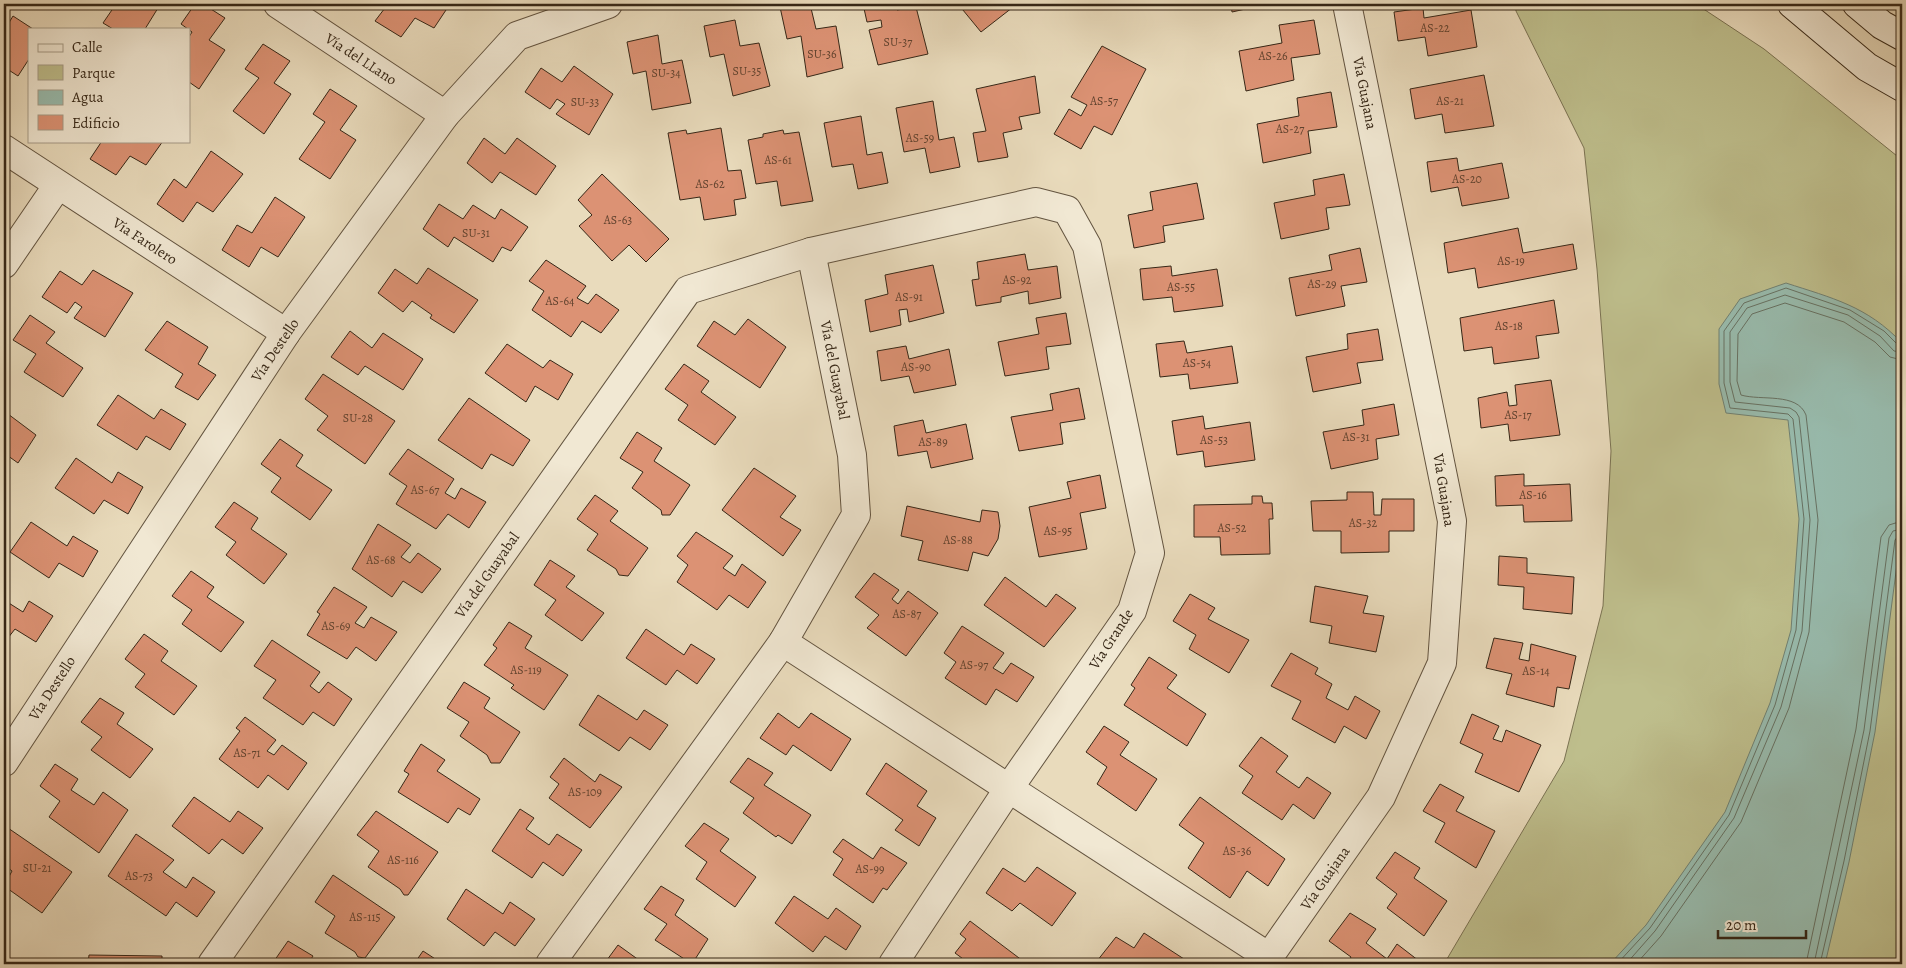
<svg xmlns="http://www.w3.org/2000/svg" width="1906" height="968" font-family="Alegreya,serif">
<rect width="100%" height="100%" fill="#e9dbbc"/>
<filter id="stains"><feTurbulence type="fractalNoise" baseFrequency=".004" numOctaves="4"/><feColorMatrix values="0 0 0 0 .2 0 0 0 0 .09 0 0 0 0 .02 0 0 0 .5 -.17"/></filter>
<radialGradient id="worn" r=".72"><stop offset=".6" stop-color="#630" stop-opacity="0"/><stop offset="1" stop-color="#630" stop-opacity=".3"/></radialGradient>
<!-- green -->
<path fill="#bebe8c" stroke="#7a7252" d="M1515 4H1696L1764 49 1902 160V964H1444L1564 761 1603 606 1611 451 1597 269 1584 148 1516 11Z"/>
<!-- water -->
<path fill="#98bbad" stroke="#718071" d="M1786 283C1832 298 1867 306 1902 343V526L1875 732 1849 862 1825 964H1610L1646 925 1725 812 1770 703 1791 630 1799 519 1788 420 1726 413 1719 384V329L1740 299Z"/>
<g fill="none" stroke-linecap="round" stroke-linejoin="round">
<!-- shore -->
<g stroke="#677162" stroke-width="1">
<path d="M1617 964 1650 928 1729 815 1775 705 1796 630 1804 519 1793 419 1788 414 1730 408 1724 383V331L1744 303 1786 288 1850 310 1884 331 1898 345 1902 346"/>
<path d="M1626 964 1655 931 1734 818 1781 707 1802 631 1810 520 1799 417 1796 412 1790 408 1735 402 1730 382V332L1747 308 1785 295 1848 315 1880 336 1894 351 1902 352"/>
<path d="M1636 964 1661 936 1741 822 1789 708 1809 632 1818 520 1806 415C1797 392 1761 401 1741 395L1737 381 1738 334 1752 314 1785 303 1844 322 1875 342 1890 357 1902 360"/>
<path d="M1806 964 1856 729 1881 537 1889 525 1902 521"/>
<path d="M1814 964 1864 730 1889 538 1893 531 1902 529"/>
<path d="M1820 964 1844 861 1870 731 1895 540 1898 536 1902 535"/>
</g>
</g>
<!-- building -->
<g fill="#dc9274" stroke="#362717">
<path d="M116 4H152L158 8 145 29H113L103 23Z"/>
<path d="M195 4H203L225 18 209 40 225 50 199 89 189 82V37L192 32 181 24Z"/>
<path d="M388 4H450L434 28 415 18 401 37 375 21Z"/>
<path d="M796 4H810L816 29 836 26 843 68 807 77 801 36 787 39 780 7Z"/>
<path d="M863 4H895L897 10 916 7 928 54 878 65 869 30 882 27 881 20 867 22Z"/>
<path d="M958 4H1017L981 32Z"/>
<path d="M1231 4H1268L1232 12Z"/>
<path d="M1423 8 1424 18 1471 10 1477 47 1428 56 1425 37 1398 41 1394 12Z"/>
<path d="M13 16 33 29H29V59L18 76 4 67V31Z"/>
<path d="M735 20 740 46 759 43 770 86 733 96 724 54 710 57 704 26Z"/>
<path d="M1314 20 1320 54 1291 58 1294 80 1246 91 1239 51 1282 43 1279 25Z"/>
<path d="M658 35 662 64 682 60 691 103 652 110 646 71 633 74 627 42Z"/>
<path d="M263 44 290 61 274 83 291 94 264 134 233 111 259 78 245 69Z"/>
<path d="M1102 46 1146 69 1112 135 1094 126 1081 149 1054 134 1069 109 1081 116 1087 105 1071 97Z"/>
<path d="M574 66 613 94 589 135 556 114 565 104 557 99 550 109 525 92 541 68 562 82Z"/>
<path d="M1484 75 1494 126 1445 133 1442 114 1415 119 1410 89Z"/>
<path d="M1035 76 1040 113 1019 117 1022 129 1003 133 1008 157 978 162 973 133 986 131 976 89Z"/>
<path d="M330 89 357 106 340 130 356 140 330 179 299 159 325 122 313 114Z"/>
<path d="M1331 92 1337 127 1308 131 1311 153 1263 163 1257 124 1299 116 1297 98Z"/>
<path d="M933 101 939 140 954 137 960 167 930 173 925 148 904 152 896 108Z"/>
<path d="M861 116 867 155 882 152 888 183 858 189 853 164 832 167 824 123Z"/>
<path d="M721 128 728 171 741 170 746 198 734 200 736 215 704 220 700 197 680 200 668 133 686 130 687 134Z"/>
<path d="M783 130 784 134 799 132 813 201 781 206 777 181 756 184 748 140 763 137V134Z"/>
<path d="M484 138 505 154 517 138 556 166 536 195 500 172 492 183 467 163Z"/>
<path d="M102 141H163L146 165 130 156 116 175 90 159Z"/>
<path d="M211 151 243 174 213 212 197 202 183 222 157 204 174 179 186 188Z"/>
<path d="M1457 158 1459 171 1502 163 1509 198 1462 206 1458 187 1431 192 1427 162Z"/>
<path d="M602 174 669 239 646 262 629 245 612 261 579 226 592 215 578 200Z"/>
<path d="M1344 174 1350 205 1326 208 1329 229 1281 239 1274 203 1315 195 1313 180Z"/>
<path d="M1197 183 1204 219 1163 226 1165 242 1134 248 1128 215 1153 210 1150 192Z"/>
<path d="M275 197 305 217 278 257 261 247 249 267 222 250 237 225 252 233Z"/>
<path d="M439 204 463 219 473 205 495 219 501 209 528 227 511 251 502 247 493 262 454 237 448 247 423 229Z"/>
<path d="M1518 228 1523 253 1573 244 1577 269 1478 288 1475 268 1448 273 1444 243Z"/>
<path d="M1360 248 1367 282 1341 286 1345 306 1296 316 1289 278 1332 270 1329 255Z"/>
<path d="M1025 254 1028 270 1057 266 1061 298 1029 304 1028 291 1001 297V302L976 306 972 280 979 279 977 262Z"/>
<path d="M546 260 586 286 577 298 588 304 596 294 619 310 601 333 582 321 571 337 532 310 544 291 529 281Z"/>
<path d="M933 265 944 313 909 322 907 309 899 310 901 325 870 332 865 300 888 294 885 275Z"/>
<path d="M1171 266 1172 276 1217 269 1223 306 1174 312 1172 297 1143 300 1140 269Z"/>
<path d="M428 268 478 300 454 333 430 318 432 315 412 301 403 312 378 293 395 269 417 284Z"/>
<path d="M93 270 133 293 105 337 74 318 82 307 75 302 67 313 42 297 60 271 82 285Z"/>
<path d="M1554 300 1559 333 1536 336 1539 358 1494 364 1492 347 1464 351 1460 318Z"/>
<path d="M1066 313 1071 344 1046 347 1049 369 1005 376 998 342 1039 334 1036 318Z"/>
<path d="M30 315 55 332 46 343 83 368 63 397 24 372 36 354 13 340Z"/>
<path d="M748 319 786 347 760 388 697 346 714 321 735 335Z"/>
<path d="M167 321 208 347 198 364 216 375 198 400 175 387 183 374 145 350Z"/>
<path d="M1378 329 1383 360 1357 363 1361 383 1313 392 1306 357 1348 349 1347 334Z"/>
<path d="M350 331 372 348 383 333 423 359 403 390 365 366 358 375 331 357Z"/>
<path d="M1184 341 1187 353 1232 346 1238 383 1190 389 1188 374 1160 377 1156 344Z"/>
<path d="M507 344 543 368 550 360 573 374 558 400 535 386 526 402 485 373Z"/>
<path d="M906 346 909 359 949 349 956 385 914 393 909 376 881 381 877 351Z"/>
<path d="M684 364 709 381 701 392 736 417 715 445 678 420 688 405 665 389Z"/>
<path d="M323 374 395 421 365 464 317 430 328 416 305 399Z"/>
<path d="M1551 380 1560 435 1510 441 1508 424 1481 428 1478 398 1507 392 1509 406 1517 405 1515 385Z"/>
<path d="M1079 388 1085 419 1060 423 1063 444 1019 451 1011 417 1053 410 1050 394Z"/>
<path d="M118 395 154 419 161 409 186 424 170 450 146 436 137 450 97 425Z"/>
<path d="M469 398 530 440 513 466 491 454 482 469 438 440Z"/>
<path d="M1394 404 1399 435 1376 439 1378 459 1331 469 1323 432 1364 425 1362 410Z"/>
<path d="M4 411 36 435 18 463 4 453Z"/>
<path d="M1203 416 1205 429 1250 422 1255 460 1205 467 1203 451 1177 455 1172 421Z"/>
<path d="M923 420 926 433 966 424 973 459 931 468 927 451 898 456 894 426Z"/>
<path d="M637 432 662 448 654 461 690 485 670 515H662L661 510 632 488 643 472 620 458Z"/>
<path d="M280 439 303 455 296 466 332 490 310 520 271 492 281 478 261 464Z"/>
<path d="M408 449 454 479 445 493 455 499 461 488 486 502 469 528 448 514 436 529 396 504 407 486 389 474Z"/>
<path d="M76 458 112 483 118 472 143 487 128 514 104 500 94 514 55 488Z"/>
<path d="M754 468 796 496 780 517 801 530 783 556 722 510Z"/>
<path d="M1524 474V486L1570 484 1572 521 1524 522 1523 505 1496 506 1495 476Z"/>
<path d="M1100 475 1106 508 1080 513 1087 549 1039 557 1029 507 1071 498 1067 482Z"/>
<path d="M1347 492H1373L1374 515H1381L1382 499H1414V531H1389V552L1341 553V531H1313L1311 501 1347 500Z"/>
<path d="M595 495 618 511 610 521 648 548 628 576 619 575 616 569 587 550 598 534 577 519Z"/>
<path d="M1252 496H1262L1263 503H1272L1273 519H1269L1270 554 1221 555 1220 537H1194V505L1252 504Z"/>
<path d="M234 502 258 518 251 529 287 554 264 584 226 555 236 542 215 527Z"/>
<path d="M907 506 980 522 982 510 998 512 1000 526 998 539 988 556 973 552 968 571 918 560 923 541 901 536Z"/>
<path d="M31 522 67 546 73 536 98 551 83 577 59 563 49 578 10 552Z"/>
<path d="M378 524 411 545 401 557 410 563 418 553 441 569 422 593 403 581 392 597 352 569Z"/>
<path d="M696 532 733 556 723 568 735 576 742 564 766 582 748 608 729 595 717 610 677 582 688 565 677 556Z"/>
<path d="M1499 556 1527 558V573L1574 577 1572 614 1523 609 1524 587 1498 585Z"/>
<path d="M550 560 575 576 566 587 604 613 582 641 545 615 556 600 534 585Z"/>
<path d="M191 571 214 587 207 597 244 622 221 652 182 624 192 610 172 596Z"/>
<path d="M874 573 899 590 892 599 898 604 908 591 938 613 906 656 867 628 879 615 855 597Z"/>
<path d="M1005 577 1046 607 1056 594 1076 608 1044 647 984 605Z"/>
<path d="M1315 586 1368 596 1363 613 1384 616 1376 652 1329 643 1332 626 1310 622Z"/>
<path d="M334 587 367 607 355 623 364 628 371 617 397 632 376 661 356 647 347 659 307 635 320 614 317 612Z"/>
<path d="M1190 594 1215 608 1208 619 1249 640 1229 673 1189 649 1196 635 1173 621Z"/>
<path d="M4 600 23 612 29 601 53 616 36 642 15 629 4 643Z"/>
<path d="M509 622 532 636 525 648 568 675 544 710 511 688 514 685 484 665 497 648 493 645Z"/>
<path d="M962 626 1004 653 993 668 1003 674 1011 663 1034 677 1017 702 996 689 986 705 945 678 956 662 944 653Z"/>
<path d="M646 629 684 655 691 644 715 659 697 684 677 670 666 685 626 658Z"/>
<path d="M144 634 168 651 161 661 197 686 174 715 135 687 145 674 125 659Z"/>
<path d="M1494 638 1523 643 1519 659 1529 661 1531 644 1576 656 1569 689 1557 687 1554 707 1506 694 1512 674 1486 668Z"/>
<path d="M272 640 320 672 310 686 319 693 328 682 352 699 334 726 313 712 303 725 263 698 276 680 254 666Z"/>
<path d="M1291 653 1318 668 1315 674 1332 684 1326 698 1348 710 1355 696 1380 711 1366 739 1344 726 1335 743 1292 719 1301 701 1271 686Z"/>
<path d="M1149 657 1177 675 1167 688 1206 714 1187 746 1124 705 1135 688 1131 685Z"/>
<path d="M4 677 9 681 4 688Z"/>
<path d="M464 682 490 698 484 708 520 732 500 763H491L487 755 460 736 469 722 447 708Z"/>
<path d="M598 695 637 720 644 710 668 725 650 750 630 737 619 751 579 725Z"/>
<path d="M100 698 124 713 117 724 153 749 130 778 91 750 102 737 81 722Z"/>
<path d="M778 713 799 728 811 713 851 739 831 771 793 745 786 755 760 738Z"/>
<path d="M1472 714 1499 726 1493 739 1502 742 1506 730 1541 745 1519 792 1475 772 1483 754 1460 743Z"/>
<path d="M245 717 276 740 267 751 274 755 282 745 307 763 288 790 268 775 258 788 219 759 240 731 236 728Z"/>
<path d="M1104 726 1129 742 1120 755 1157 779 1136 811 1097 784 1107 767 1086 752Z"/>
<path d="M1261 737 1288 756 1276 772 1299 788 1307 777 1331 793 1314 819 1293 804 1282 820 1242 793 1253 776 1239 766Z"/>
<path d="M421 744 445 760 437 771 480 799 470 815 458 808 448 823 398 792 409 774 404 771Z"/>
<path d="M564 758 595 782 600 774 622 787 590 828 549 798 559 784 550 777Z"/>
<path d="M748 758 773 773 764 785 811 815 792 844 778 835 776 837 743 813 754 798 730 782Z"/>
<path d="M886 763 927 791 917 806 936 818 919 846 895 830 903 820 866 794Z"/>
<path d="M55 764 78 779 71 790 94 805 103 792 128 810 99 853 49 817 60 801 40 786Z"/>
<path d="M1440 784 1464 797 1456 811 1495 831 1476 868 1435 842 1445 823 1423 811Z"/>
<path d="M194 797 230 822 238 811 263 828 243 854 222 839 209 854 172 826Z"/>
<path d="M1200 797 1285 859 1268 886 1247 871 1230 898 1188 868 1204 843 1179 825Z"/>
<path d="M520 809 534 818 526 829 549 845 557 834 582 850 563 876 543 862 532 878 492 851Z"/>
<path d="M376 811 438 852 408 895H404L400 889 368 867 379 851 357 835Z"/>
<path d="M704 823 729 839 720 851 756 877 735 907 696 879 707 862 685 846Z"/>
<path d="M8 828 72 872 42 913 4 886 12 871 4 865V834Z"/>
<path d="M136 834 174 860 163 872 186 888 193 877 215 892 197 917 176 902 166 916 108 876Z"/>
<path d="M843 839 873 859 881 847 907 863 887 890 883 888 873 903 833 875 843 859 833 852Z"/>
<path d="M1395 852 1420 868 1414 878 1447 901 1424 936 1387 908 1397 894 1376 878Z"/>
<path d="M1037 867 1076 893 1052 926 1020 903 1012 911 986 893 1003 868 1025 882Z"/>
<path d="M333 875 395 917 365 958 358 957 355 952 325 933 335 916 315 902Z"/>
<path d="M661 886 684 900 675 915 708 939 692 964 655 940 667 924 644 909Z"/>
<path d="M466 889 503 914 510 902 535 919 515 946 495 932 484 946 447 919Z"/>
<path d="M794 896 828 919 836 908 861 926 846 950 825 936 813 952 775 923Z"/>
<path d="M1350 913 1376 929 1366 943 1387 959 1397 944 1423 964H1347L1351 957 1329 941Z"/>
<path d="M970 921 1023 961 1020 964H970L955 953 966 939 960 934Z"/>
<path d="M1144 933 1184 959 1181 964H1102L1097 961 1116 937 1134 948Z"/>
<path d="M288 941 313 956 308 964H272Z"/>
<path d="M618 945 643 963 642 964H604Z"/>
<path d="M423 951 443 964H414Z"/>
<path d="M89 955 162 956V964H88Z"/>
</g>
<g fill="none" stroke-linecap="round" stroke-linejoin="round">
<!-- street casing -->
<g stroke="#635440" stroke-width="30">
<g id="street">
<path d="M278 4 445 115"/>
<path d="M4 149 286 333"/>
<path d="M4 264 58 185"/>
<path d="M783 642 1269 957"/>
<path d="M4 762 286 333 445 115 517 36 608 4"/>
<path d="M212 964 688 290 811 252 1036 202 1067 210 1087 246 1150 553 1132 611 1009 788 893 964"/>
<path d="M550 964 783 642 856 515 852 455 811 252"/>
<path d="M1264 964 1381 797 1442 663 1452 521 1347 4"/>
</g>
</g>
<!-- secondary casing -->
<g stroke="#362717" stroke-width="30">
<g id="secondary">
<path d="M1792 4 1867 67 1902 87"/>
<path d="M1857 4 1882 25 1902 36"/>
</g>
</g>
<!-- street -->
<use href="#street" stroke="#f1e8d3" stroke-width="28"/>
<!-- secondary -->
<use href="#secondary" stroke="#f1e8d3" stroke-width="28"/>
</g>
<g text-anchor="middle" stroke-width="5" stroke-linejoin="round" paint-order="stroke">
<!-- number labels -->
<g font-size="12" fill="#60422e">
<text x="1435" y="32">AS-22</text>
<text x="898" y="46">SU-37</text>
<text x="822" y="58">SU-36</text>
<text x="1273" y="60">AS-26</text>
<text x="747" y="75">SU-35</text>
<text x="666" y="77">SU-34</text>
<text x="1104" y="105">AS-57</text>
<text x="1450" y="105">AS-21</text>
<text x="585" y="106">SU-33</text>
<text x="1290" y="133">AS-27</text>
<text x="920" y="142">AS-59</text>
<text x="778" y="164">AS-61</text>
<text x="1467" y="183">AS-20</text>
<text x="710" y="188">AS-62</text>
<text x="618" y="224">AS-63</text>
<text x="476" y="237">SU-31</text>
<text x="1511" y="265">AS-19</text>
<text x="1017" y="284">AS-92</text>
<text x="1322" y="288">AS-29</text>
<text x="1181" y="291">AS-55</text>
<text x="909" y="301">AS-91</text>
<text x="560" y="305">AS-64</text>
<text x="1509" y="330">AS-18</text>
<text x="1197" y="367">AS-54</text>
<text x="916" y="371">AS-90</text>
<text x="1518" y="419">AS-17</text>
<text x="358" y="422">SU-28</text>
<text x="1356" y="441">AS-31</text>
<text x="1214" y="444">AS-53</text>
<text x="933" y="446">AS-89</text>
<text x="425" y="494">AS-67</text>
<text x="1533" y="499">AS-16</text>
<text x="1363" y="527">AS-32</text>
<text x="1232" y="532">AS-52</text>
<text x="1058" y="535">AS-95</text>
<text x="958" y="544">AS-88</text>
<text x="381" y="564">AS-68</text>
<text x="907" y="618">AS-87</text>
<text x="336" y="630">AS-69</text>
<text x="974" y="669">AS-97</text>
<text x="526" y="674">AS-119</text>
<text x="1536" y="675">AS-14</text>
<text x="247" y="757">AS-71</text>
<text x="585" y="796">AS-109</text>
<text x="1237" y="855">AS-36</text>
<text x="403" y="864">AS-116</text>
<text x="37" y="872">SU-21</text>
<text x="870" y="873">AS-99</text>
<text x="139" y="880">AS-73</text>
<text x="365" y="921">AS-115</text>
</g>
<!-- street labels -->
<g font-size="15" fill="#362717" stroke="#f1e8d3">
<text transform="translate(361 59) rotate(33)" y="5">Vía del LLano</text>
<text transform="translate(1365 93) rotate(79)" y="5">Vía Guajana</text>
<text transform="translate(145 241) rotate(33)" y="5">Vía Farolero</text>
<text transform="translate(275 350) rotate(-56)" y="5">Vía Destello</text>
<text transform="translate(835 370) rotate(79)" y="5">Vía del Guayabal</text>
<text transform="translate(1444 490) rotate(81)" y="5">Vía Guajana</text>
<text transform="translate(487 575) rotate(-55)" y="5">Vía del Guayabal</text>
<text transform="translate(1111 639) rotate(-57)" y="5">Vía Grande</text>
<text transform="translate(52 688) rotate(-57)" y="5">Vía Destello</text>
<text transform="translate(1325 878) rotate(-55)" y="5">Vía Guajana</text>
</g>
</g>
<!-- margin -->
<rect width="1906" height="968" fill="none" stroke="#e9dbbc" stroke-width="20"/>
<rect x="5" y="5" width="1896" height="958" fill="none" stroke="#362717" stroke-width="2.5"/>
<rect x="10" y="10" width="1886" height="948" fill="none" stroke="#362717"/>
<!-- legend -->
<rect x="28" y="28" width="162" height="115" fill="#f1e8d3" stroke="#a69b88"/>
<rect x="38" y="44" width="25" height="8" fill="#f1e8d3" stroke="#a69b88"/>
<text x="72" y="52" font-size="15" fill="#362717">Calle</text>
<rect x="38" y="65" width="25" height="15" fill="#bebe8c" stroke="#a69b88"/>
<text x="72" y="78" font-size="15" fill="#362717">Parque</text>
<rect x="38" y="90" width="25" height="15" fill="#98bbad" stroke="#a69b88"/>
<text x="72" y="102" font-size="15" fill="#362717">Agua</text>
<rect x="38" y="115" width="25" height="15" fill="#dc9274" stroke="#a69b88"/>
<text x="72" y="128" font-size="15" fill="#362717">Edificio</text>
<!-- scale -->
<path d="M1718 930v8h88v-8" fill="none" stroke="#362717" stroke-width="2.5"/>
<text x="1726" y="930" font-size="15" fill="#362717" stroke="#f1e8d3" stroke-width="4" paint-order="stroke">20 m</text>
<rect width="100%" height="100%" filter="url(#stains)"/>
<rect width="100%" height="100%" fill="url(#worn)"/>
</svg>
